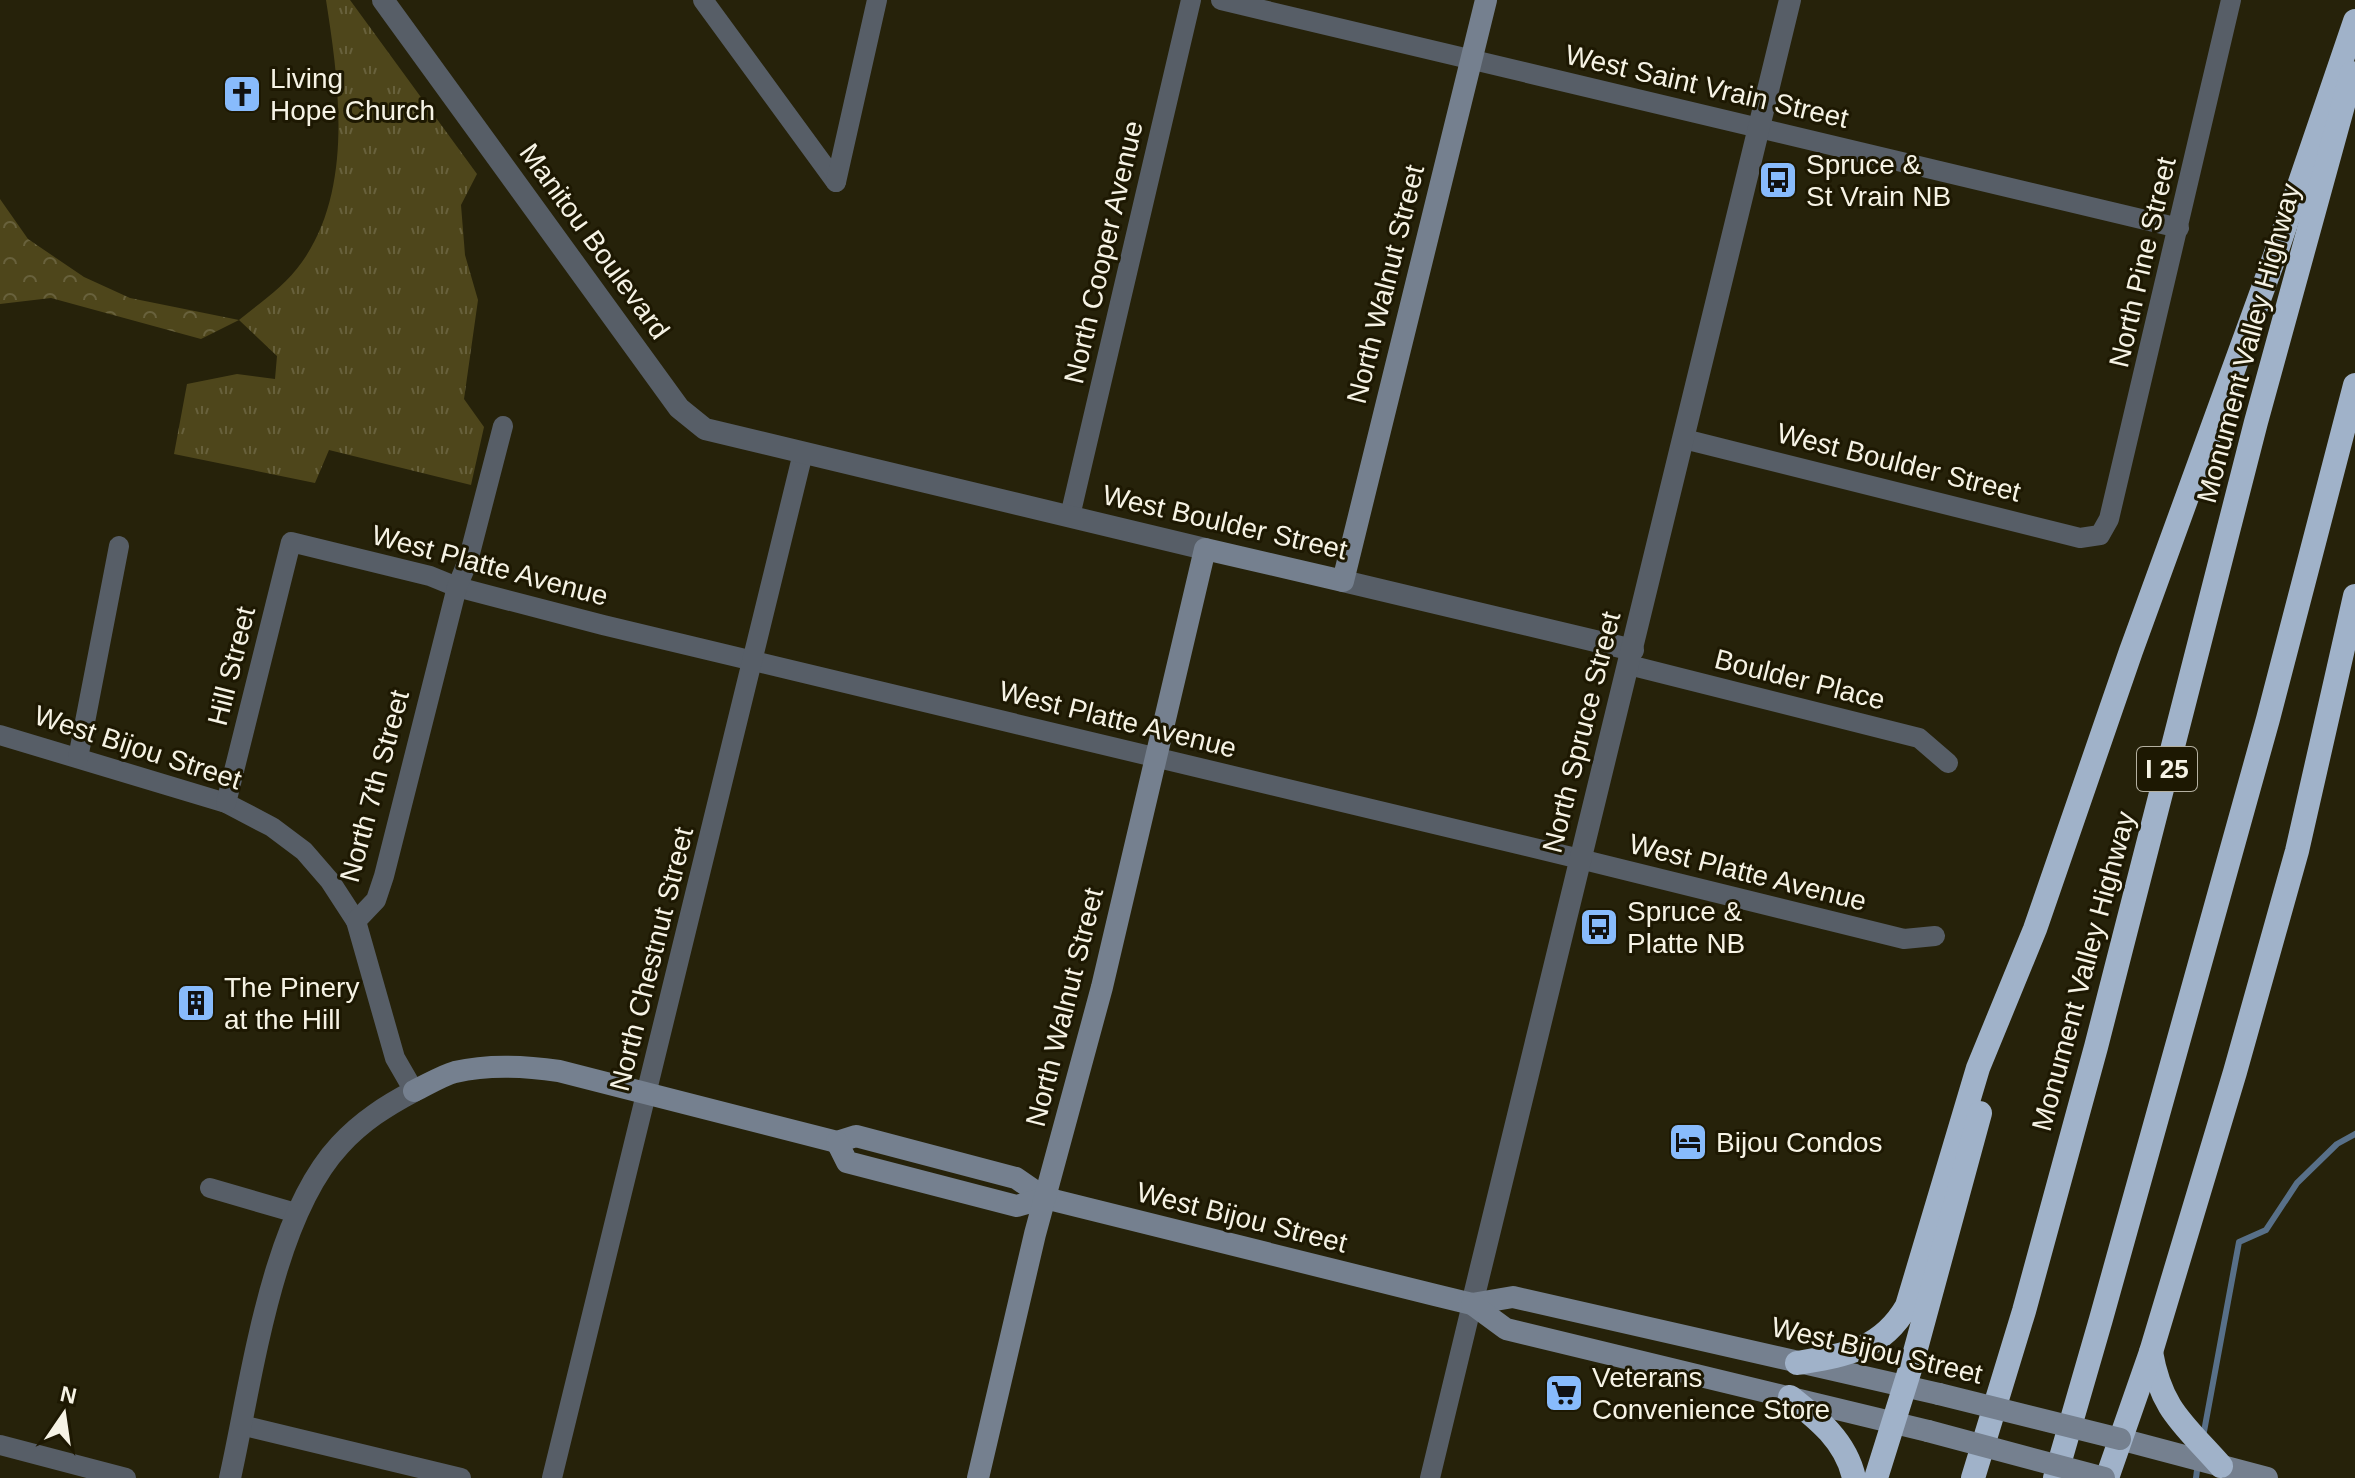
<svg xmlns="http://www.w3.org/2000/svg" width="2355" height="1478" font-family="Helvetica,sans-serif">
<defs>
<pattern id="grass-tufts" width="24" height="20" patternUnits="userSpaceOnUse" patternTransform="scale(2)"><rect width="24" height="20" fill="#4e461b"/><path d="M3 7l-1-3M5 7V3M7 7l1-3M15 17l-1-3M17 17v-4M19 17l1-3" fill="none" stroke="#68613c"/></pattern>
<pattern id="forest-crowns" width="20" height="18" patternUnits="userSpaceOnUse" patternTransform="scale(2)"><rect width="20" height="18" fill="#4e461b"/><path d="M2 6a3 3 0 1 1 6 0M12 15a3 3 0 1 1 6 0" fill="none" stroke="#68613c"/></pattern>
</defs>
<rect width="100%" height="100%" fill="#26220a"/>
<!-- grass -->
<path fill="url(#grass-tufts)" d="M326 0H350L477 174 461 205 465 255 478 300 464 399 484 427 471 485 329 450 315 483 174 454 187 384 237 374 275 379 277 356 239 320C261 302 285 286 302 262 354 189 339 83 326 0Z"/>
<!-- forest -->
<path fill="url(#forest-crowns)" d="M0 199 28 239 84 277 130 298 239 320 201 339 51 298 0 304Z"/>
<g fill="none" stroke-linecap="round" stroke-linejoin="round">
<!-- stream -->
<g stroke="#587089" stroke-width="6">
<path d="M2203 1437 2239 1242 2266 1230 2297 1183 2337 1144 2355 1134"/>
<path d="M2196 1478 2198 1463"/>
</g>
<!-- minor -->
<g stroke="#575e67" stroke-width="20">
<path d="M703 0 836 182"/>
<path d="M1221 0 2179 228"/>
<path d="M836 182 877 0"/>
<path d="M1684 439 2080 538 2100 535 2109 519 2231 0"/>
<path d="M1070 516 1191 0"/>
<path d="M1629 665 1919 738 1948 763"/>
<path d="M0 735 226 803 272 827 304 851 330 881 356 921"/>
<path d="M78 758 119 546"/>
<path d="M226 803 291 542 430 576 457 587 603 625 1580 859 1904 939 1935 936"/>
<path d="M414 1091 395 1058 356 921 376 900 384 876 457 587 468 561 503 426"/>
<path d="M210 1188 296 1213"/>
<path d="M241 1425 461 1478"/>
<path d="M0 1445 126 1478"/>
<path d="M552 1478 803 453"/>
<path d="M1430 1478 1472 1304"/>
</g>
<!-- tertiary -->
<g stroke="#575e67" stroke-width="22">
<path d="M383 0 679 408 705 429 1205 549"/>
<path d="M1343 581 1633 650"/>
<path d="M1472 1304 1790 0"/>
<path d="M230 1478C252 1380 271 1219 340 1145 362 1121 386 1106 414 1091"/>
</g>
<!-- secondary -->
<g stroke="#75808f" stroke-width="22">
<path d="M414 1091C427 1085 441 1076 455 1072 489 1064 525 1066 559 1071L837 1142 856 1136 1016 1178 1045 1198 1435 1295 1472 1304 1513 1297 1939 1394"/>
<path d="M837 1142 847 1162 1017 1206 1045 1198"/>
<path d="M1472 1304 1506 1329 1928 1431"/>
<path d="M2120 1439 2267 1478"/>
<path d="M978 1478 1035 1234 1102 987 1205 549 1343 581 1486 0"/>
</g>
<!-- motorway -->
<g stroke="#a0b2c9" stroke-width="24">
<path d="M2151 1352C2161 1410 2184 1424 2221 1466"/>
<path d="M1797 1363C1844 1355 1881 1351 1907 1306L1978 1068 2035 929 2131 651 2277 250 2355 21"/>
<path d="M1790 1397C1818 1419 1846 1441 1854 1478"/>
<path d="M1876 1478 1912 1363 1980 1113"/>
<path d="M1973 1478 2024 1311 2096 1047 2256 422 2352 73"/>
<path d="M2055 1478 2101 1319 2268 719 2355 385"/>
<path d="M2107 1478 2151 1352 2235 1072 2297 851 2355 596"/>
</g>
<!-- secondary-bridge -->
<g stroke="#75808f" stroke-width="22">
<path d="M1939 1394 2120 1439"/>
<path d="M1928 1431 2104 1478"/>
</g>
</g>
<!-- icons -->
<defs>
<g id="church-square" transform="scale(2)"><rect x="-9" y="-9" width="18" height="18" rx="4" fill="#88bbfc" stroke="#1d1802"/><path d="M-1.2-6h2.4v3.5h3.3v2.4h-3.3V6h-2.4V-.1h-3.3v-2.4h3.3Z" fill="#111"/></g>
<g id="bus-square" transform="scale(2)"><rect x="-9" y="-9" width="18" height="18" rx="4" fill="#88bbfc" stroke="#1d1802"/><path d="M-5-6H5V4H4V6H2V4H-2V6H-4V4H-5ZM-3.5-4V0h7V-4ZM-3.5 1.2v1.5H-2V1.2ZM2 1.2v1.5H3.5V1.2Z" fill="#111"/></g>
<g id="building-square" transform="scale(2)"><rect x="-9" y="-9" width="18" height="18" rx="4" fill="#88bbfc" stroke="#1d1802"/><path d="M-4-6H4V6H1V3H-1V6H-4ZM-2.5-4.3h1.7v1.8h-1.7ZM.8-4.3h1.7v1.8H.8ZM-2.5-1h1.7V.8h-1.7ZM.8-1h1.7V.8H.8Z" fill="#111"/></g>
<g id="hotel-square" transform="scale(2)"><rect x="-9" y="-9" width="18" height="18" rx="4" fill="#88bbfc" stroke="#1d1802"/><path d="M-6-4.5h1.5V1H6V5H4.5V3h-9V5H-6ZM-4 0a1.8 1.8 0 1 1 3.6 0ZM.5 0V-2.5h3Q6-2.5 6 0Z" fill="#111"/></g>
<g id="supermarket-square" transform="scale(2)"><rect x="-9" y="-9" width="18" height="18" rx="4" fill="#88bbfc" stroke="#1d1802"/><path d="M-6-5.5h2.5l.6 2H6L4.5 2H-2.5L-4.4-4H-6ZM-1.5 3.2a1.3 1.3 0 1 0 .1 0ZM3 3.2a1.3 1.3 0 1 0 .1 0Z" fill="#111"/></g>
</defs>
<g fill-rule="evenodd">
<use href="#church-square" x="242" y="94"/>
<use href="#bus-square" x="1778" y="180"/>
<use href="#bus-square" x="1599" y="927"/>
<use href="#building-square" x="196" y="1003"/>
<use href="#hotel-square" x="1688" y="1142"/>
<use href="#supermarket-square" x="1564" y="1393"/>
</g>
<g text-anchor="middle" stroke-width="6" stroke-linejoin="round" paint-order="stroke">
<!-- shield labels -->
<rect fill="#1d1802" stroke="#b5b1a1" stroke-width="2" x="2137" y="747" width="60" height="44" rx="6"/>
<g font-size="26" font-weight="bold" fill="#f6f3e5">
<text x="2167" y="778">I 25</text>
</g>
<!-- poi labels -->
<g font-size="28" fill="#f6f3e5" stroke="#1d1802" text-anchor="start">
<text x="270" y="88">Living<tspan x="270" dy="32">Hope Church</tspan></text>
<text x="1806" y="174">Spruce &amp;<tspan x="1806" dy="32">St Vrain NB</tspan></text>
<text x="1627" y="921">Spruce &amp;<tspan x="1627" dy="32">Platte NB</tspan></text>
<text x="224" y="997">The Pinery<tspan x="224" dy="32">at the Hill</tspan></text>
<text x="1716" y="1152">Bijou Condos</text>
<text x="1592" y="1387">Veterans<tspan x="1592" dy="32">Convenience Store</tspan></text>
</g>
<!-- street labels -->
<g font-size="28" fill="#f6f3e5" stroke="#1d1802">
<text transform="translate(1707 86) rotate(13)" y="10">West Saint Vrain Street</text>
<text transform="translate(595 241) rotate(54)" y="10">Manitou Boulevard</text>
<text transform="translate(1103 252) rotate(-77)" y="10">North Cooper Avenue</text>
<text transform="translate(2142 262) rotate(-77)" y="10">North Pine Street</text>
<text transform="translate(1385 284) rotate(-76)" y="10">North Walnut Street</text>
<text transform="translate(2248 343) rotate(-75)" y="10">Monument Valley Highway</text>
<text transform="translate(1899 462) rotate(14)" y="10">West Boulder Street</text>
<text transform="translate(1225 522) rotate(13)" y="10">West Boulder Street</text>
<text transform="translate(490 565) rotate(15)" y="10">West Platte Avenue</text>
<text transform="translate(231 666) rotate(-76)" y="10">Hill Street</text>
<text transform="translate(1800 679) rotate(14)" y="10">Boulder Place</text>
<text transform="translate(1118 719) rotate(14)" y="10">West Platte Avenue</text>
<text transform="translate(1581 732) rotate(-76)" y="10">North Spruce Street</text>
<text transform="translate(138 747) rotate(18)" y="10">West Bijou Street</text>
<text transform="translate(374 786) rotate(-75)" y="10">North 7th Street</text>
<text transform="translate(1748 872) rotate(14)" y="10">West Platte Avenue</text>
<text transform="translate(651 959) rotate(-76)" y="10">North Chestnut Street</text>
<text transform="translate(2083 971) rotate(-75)" y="10">Monument Valley Highway</text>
<text transform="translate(1064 1007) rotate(-76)" y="10">North Walnut Street</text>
<text transform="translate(1242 1217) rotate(14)" y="10">West Bijou Street</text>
<text transform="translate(1877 1350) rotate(13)" y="10">West Bijou Street</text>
</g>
</g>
<!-- north arrow -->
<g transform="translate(64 1414) rotate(13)" stroke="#1d1802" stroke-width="6" paint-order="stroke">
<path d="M0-6L14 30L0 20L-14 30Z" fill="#f6f3e5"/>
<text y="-12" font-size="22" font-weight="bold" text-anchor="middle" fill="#f6f3e5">N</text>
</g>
</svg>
